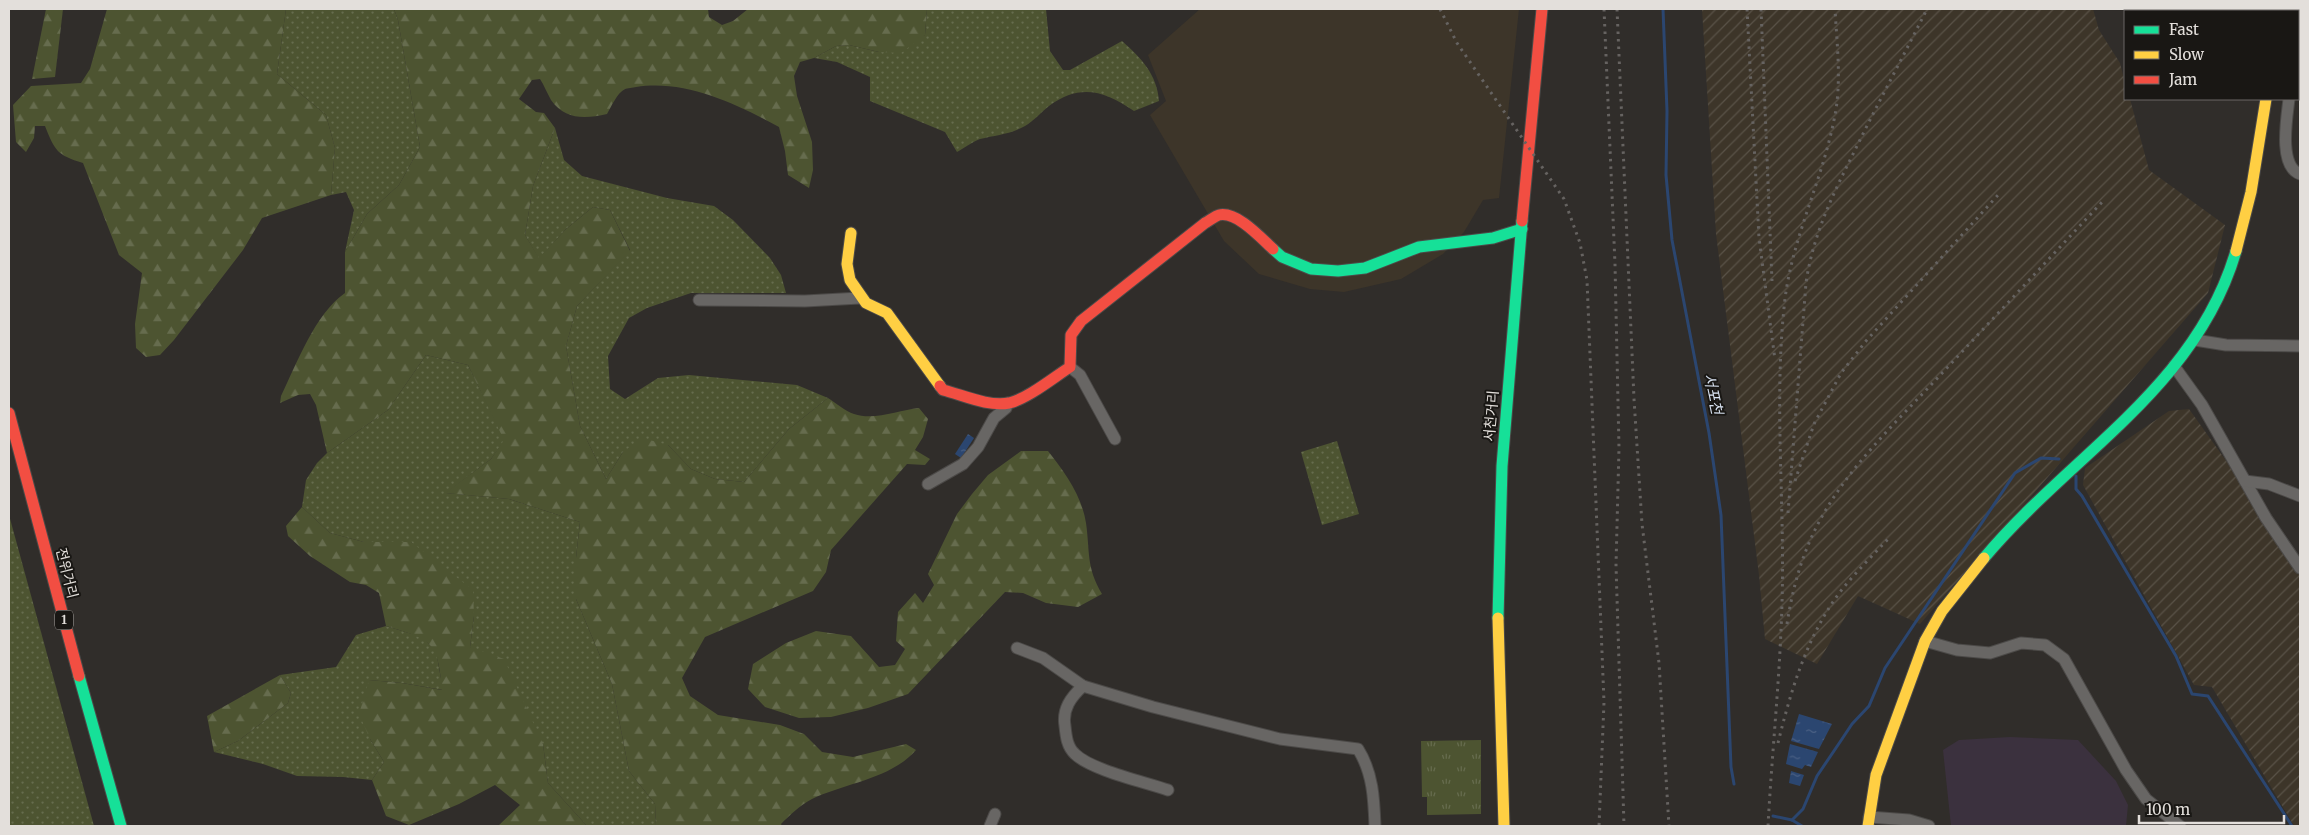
<svg xmlns="http://www.w3.org/2000/svg" width="2309" height="835" font-family="Merriweather,'Noto Sans KR',serif">
<defs>
<pattern id="industrial-furrows" width="10" height="10" patternUnits="userSpaceOnUse" patternTransform="scale(1.25)"><rect width="10" height="10" fill="#3d3529"/><path d="M-1 1l2-2M0 10L10 0M9 11l2-2" fill="none" stroke="#595247"/></pattern>
<pattern id="grass-dots" width="8" height="8" patternUnits="userSpaceOnUse" patternTransform="scale(1.25)"><rect width="8" height="8" fill="#4d5431"/><path d="M2 2h.1M6 6h.1" fill="none" stroke="#666c4e" stroke-width="1.8" stroke-linecap="round"/></pattern>
<pattern id="forest-firs" width="22" height="20" patternUnits="userSpaceOnUse" patternTransform="scale(1.25)"><rect width="22" height="20" fill="#4d5431"/><path d="M5 1l3.5 6h-7zM16 11l3.5 6h-7z" fill="#666c4e"/></pattern>
<pattern id="park-tufts" width="24" height="20" patternUnits="userSpaceOnUse" patternTransform="scale(1.25)"><rect width="24" height="20" fill="#4d5431"/><path d="M3 7l-1-3M5 7V3M7 7l1-3M15 17l-1-3M17 17v-4M19 17l1-3" fill="none" stroke="#666c4e"/></pattern>
<pattern id="water-ripples" width="26" height="14" patternUnits="userSpaceOnUse" patternTransform="scale(1.25)"><rect width="26" height="14" fill="#2b4670"/><path d="M2 4q2-2 4 0t4 0M15 11q2-2 4 0t4 0" fill="none" stroke="#4a6084"/></pattern>
</defs>
<rect width="100%" height="100%" fill="#302d2a"/>
<!-- built -->
<path fill="#3d3529" d="M1200 9H1519L1499 198 1483 200 1464 232 1443 254 1401 279 1344 292 1310 289 1259 274 1224 241 1150 115 1166 101 1148 55Z"/>
<!-- industrial -->
<g fill="url(#industrial-furrows)">
<path d="M1702 9H2093L2099 30 2120 63 2125 83V99H2130L2149 170 2225 225 2208 293 1920 624 1858 596 1817 664 1765 639 1759 575 1716 234Z"/>
<path d="M2189 409 2300 564V826H2294L2212 687 2194 685 2083 485 2085 468 2169 411Z"/>
</g>
<!-- education -->
<path fill="#3b313e" d="M2010 737 2078 740 2116 781 2128 805 2126 826H1951L1943 750 1959 740Z"/>
<!-- grass -->
<g fill="url(#grass-dots)">
<path d="M286 9H394L398 20 420 147 399 185 367 214 345 252 354 210 346 192 331 195 335 148 326 115 277 74Z"/>
<path d="M927 9H1046L1050 51 1063 70H1070L1122 41C1141 58 1157 74 1159 101L1134 111C1105 91 1080 83 1049 106 1041 112 1034 121 1025 126 1011 134 996 135 980 139 972 142 964 148 957 152L945 132 870 101V77L837 62 814 58 836 46 849 45 879 52 925 35Z"/>
<path d="M555 128 564 160 582 176 667 198 714 206 733 220 770 258 781 275 786 293H691L647 308 629 318 608 356 610 389 625 399 658 378 689 375 797 385 828 398 789 429 744 482 715 479 691 469 668 445 623 452 606 479 580 426 566 346 577 306 630 250 610 210 593 207 566 229 539 259 525 235 533 186Z"/>
<path d="M426 355 468 365 505 440 491 459 446 493 509 499 580 522 576 558V599L612 684 629 771 655 804 656 826H587L548 783 543 744 470 647 474 616 411 542H364L330 533 302 507 306 480 317 463 327 453 388 410Z"/>
<path d="M1337 441 1359 514 1322 525 1301 452Z"/>
<path d="M9 515 94 826H9Z"/>
<path d="M386 626 422 637 436 651 443 690 402 683 369 680 370 739 384 762 372 780 343 777 297 776 263 764 214 752 238 741 288 703 291 693 280 675 336 667 356 635Z"/>
</g>
<!-- forest -->
<g fill="url(#forest-firs)">
<path d="M46 9H63L55 77 32 79Z"/>
<path d="M107 9H286L277 74 326 115 335 148 331 195 262 218 243 250 174 340 160 355 146 357 136 348 135 324 142 273 119 255 83 163C57 155 55 151 45 126H35L34 138 26 152 16 142 13 105 31 86 81 83 90 69Z"/>
<path d="M394 9H708L709 17 722 25 733 21 748 9H927L925 35 901 53 879 52 849 45 836 46 814 58 800 62 794 76 797 96 812 142 813 170 809 188 788 175 785 151 779 127C737 104 685 79 636 87 633 88 627 88 625 89 617 93 611 107 607 114 585 119 565 120 551 100 547 93 544 85 540 79L532 80 519 99 536 112 544 113 555 128 533 186 525 235 539 258 566 229 593 207 610 210 630 251 577 306 566 346 580 426 606 479 623 452 642 438 668 445 691 469 715 479 744 482 789 429 828 398C836 403 845 411 854 414 874 421 899 410 919 408L928 419 923 437 915 450 930 459 925 465 907 464 831 550 826 572 813 591 705 637 682 678 690 696 718 715 780 725 804 734 822 752 853 757 906 744 916 750C891 779 845 783 812 799 800 805 790 815 781 824L782 826H656L655 804 629 771 612 684 576 599V558L580 522 509 499 445 493 491 459 504 440 468 365 426 355 388 410 327 453 316 405 310 394 298 395 280 403 281 396C297 363 315 314 345 293V252L367 214 399 185 420 147 398 20Z"/>
<path d="M1021 451H1048C1064 471 1082 496 1086 523 1090 551 1086 567 1102 594L1078 607 1046 603 1023 593 1005 592 908 694 868 708 831 717 799 718 765 707 748 689 753 664 786 643 816 631 851 636 879 667 895 665 905 649 896 641 898 612 915 593 923 603 934 585 928 574 957 514 972 494 988 475Z"/>
<path d="M302 507 330 533 364 542H411L473 590 474 616 470 647 504 659 543 744 548 783 587 826H498L520 805 495 785 459 804 409 825 386 816 372 780 384 762 370 739 359 714 369 680 402 683 442 690C438 640 431 640 386 626L379 593 366 585 350 582 310 556 288 536 286 526Z"/>
<path d="M280 675 291 693 288 703 238 741 214 752 207 716Z"/>
</g>
<!-- park -->
<path fill="url(#park-tufts)" d="M1481 740V814L1427 815V797H1422L1421 741Z"/>
<!-- water -->
<g fill="url(#water-ripples)">
<path d="M968 434 974 438 961 458 955 454Z"/>
<path d="M1799 714 1832 724 1819 749 1791 741Z"/>
<path d="M1790 744 1818 752 1811 767 1805 765 1802 769 1786 764Z"/>
<path d="M1791 771 1804 775 1800 786 1789 783Z"/>
</g>
<g fill="none" stroke-linecap="round" stroke-linejoin="round">
<!-- stream -->
<g stroke="#2b4670" stroke-width="3">
<path d="M1663 9 1667 111 1666 175 1672 240 1709 433 1721 515 1731 767 1734 784"/>
<path d="M2076 476V489L2082 496 2176 656 2192 694 2208 696 2292 826"/>
<path d="M1773 816 1792 820 1802 826"/>
<path d="M1792 820 1803 809 1817 776 1840 742 1852 724 1869 706 1885 668 2015 473 2041 458 2059 459"/>
</g>
<!-- street casing -->
<g stroke="#4c4a48" stroke-width="13">
<g id="street">
<path d="M2289 99C2287 117 2278 166 2300 174"/>
<path d="M699 300 805 301 860 298"/>
<path d="M2195 340 2226 345 2300 346"/>
<path d="M2174 366 2202 405 2266 518 2300 568"/>
<path d="M1070 367 1080 375 1115 439"/>
<path d="M2245 481 2269 484 2300 496"/>
<path d="M928 484 963 464 978 447 994 418 1006 408 1008 403"/>
<path d="M1925 641 1957 650 1990 653 2021 643 2045 645 2064 659 2126 770 2146 799 2180 826"/>
<path d="M1017 648 1043 658 1083 686"/>
<path d="M1168 790C1145 782 1091 770 1075 754 1067 747 1066 736 1065 726 1062 709 1071 697 1083 686L1153 707 1280 739 1358 749C1373 773 1374 799 1375 826"/>
<path d="M1869 817 1909 820 1929 826"/>
<path d="M990 826 995 814"/>
</g>
</g>
<!-- fast casing -->
<g stroke="#4c4a48" stroke-width="13">
<g id="fast">
<path d="M1273 249 1282 257 1311 269 1338 271 1365 268 1419 247 1493 238 1522 229"/>
<path d="M1984 558C2070 455 2196 388 2236 251"/>
<path d="M1498 618 1502 466 1522 221"/>
<path d="M79 676 121 826"/>
</g>
</g>
<!-- slow casing -->
<g stroke="#4c4a48" stroke-width="13">
<g id="slow">
<path d="M2277 9V11"/>
<path d="M851 233 847 264 850 280 866 303 887 313 940 386"/>
<path d="M2236 251 2251 192 2266 99"/>
<path d="M1498 618 1504 826"/>
<path d="M1868 826 1876 775 1925 641 1942 611 1984 558"/>
</g>
</g>
<!-- jam casing -->
<g stroke="#4c4a48" stroke-width="13">
<g id="jam">
<path d="M1522 221 1542 9"/>
<path d="M940 386 943 390C963 395 988 407 1009 403 1027 399 1053 378 1070 367L1071 335 1081 321 1205 223C1209 221 1215 216 1219 215 1237 211 1261 238 1273 249"/>
<path d="M9 413 79 676"/>
</g>
</g>
<!-- street -->
<use href="#street" stroke="#686664" stroke-width="11"/>
<!-- fast -->
<use href="#fast" stroke="#16e098" stroke-width="11"/>
<!-- slow -->
<use href="#slow" stroke="#ffcf43" stroke-width="11"/>
<!-- jam -->
<use href="#jam" stroke="#f24e42" stroke-width="11"/>
<!-- rail -->
<g stroke="#666361" stroke-width="3" stroke-dasharray="2.5 5" stroke-linecap="butt">
<path d="M1440 9 1457 43 1564 199 1580 243 1587 280 1604 702 1599 826"/>
<path d="M1604 9 1615 264 1619 448 1616 565 1624 826"/>
<path d="M1617 9 1634 399 1642 524 1659 663 1669 826"/>
<path d="M1747 9 1759 238 1775 360"/>
<path d="M1761 9 1772 281"/>
<path d="M1795 481 1814 424 1841 373 1866 341 1998 195"/>
<path d="M1788 513 1806 283C1813 234 1834 192 1856 148 1879 101 1904 55 1927 9"/>
<path d="M1787 624C1793 585 1804 547 1824 513 1851 466 1893 425 1930 386 1988 324 2046 262 2104 200"/>
<path d="M1778 743C1791 690 1807 636 1840 592 1855 573 1873 555 1889 538"/>
<path d="M1768 826C1772 752 1780 677 1782 603 1785 504 1774 406 1784 308 1790 242 1821 185 1834 120 1842 84 1837 46 1835 9"/>
</g>
</g>
<g text-anchor="middle" stroke-width="4" stroke-linejoin="round" paint-order="stroke">
<!-- shield labels -->
<rect fill="#191714" stroke="#a6a39f" stroke-width="1" x="55" y="610.5" width="18" height="19" rx="4"/>
<g font-size="12" font-weight="bold" fill="#e3dfdb">
<text x="64" y="624">1</text>
</g>
<!-- street labels -->
<g font-size="14" fill="#e3dfdb" stroke="#191714">
<text transform="translate(1491 416) rotate(-85)" y="5">서천거리</text>
<text transform="translate(67 573) rotate(76)" y="5">전위거리</text>
</g>
<!-- water labels -->
<g font-size="15" font-style="italic" fill="#dae4f3" stroke="#191714">
<text transform="translate(1713 394) rotate(78)" y="5">서포천</text>
</g>
</g>
<!-- border -->
<rect width="2309" height="835" fill="none" stroke="#e3dfdb" stroke-width="20"/>
<!-- legend -->
<rect x="2124" y="10" width="175" height="90" fill="#191714" stroke="#6a6764"/>
<rect x="2134" y="26" width="25" height="8" fill="#16e098" stroke="#6a6764"/>
<text x="2169" y="35" font-size="15" fill="#e3dfdb">Fast</text>
<rect x="2134" y="51" width="25" height="8" fill="#ffcf43" stroke="#6a6764"/>
<text x="2169" y="60" font-size="15" fill="#e3dfdb">Slow</text>
<rect x="2134" y="76" width="25" height="8" fill="#f24e42" stroke="#6a6764"/>
<text x="2169" y="85" font-size="15" fill="#e3dfdb">Jam</text>
<!-- scale -->
<path d="M2139 815v8h145v-8" fill="none" stroke="#e3dfdb" stroke-width="2.5"/>
<text x="2146" y="815" font-size="15" fill="#e3dfdb" stroke="#191714" stroke-width="4" paint-order="stroke">100 m</text>
</svg>
